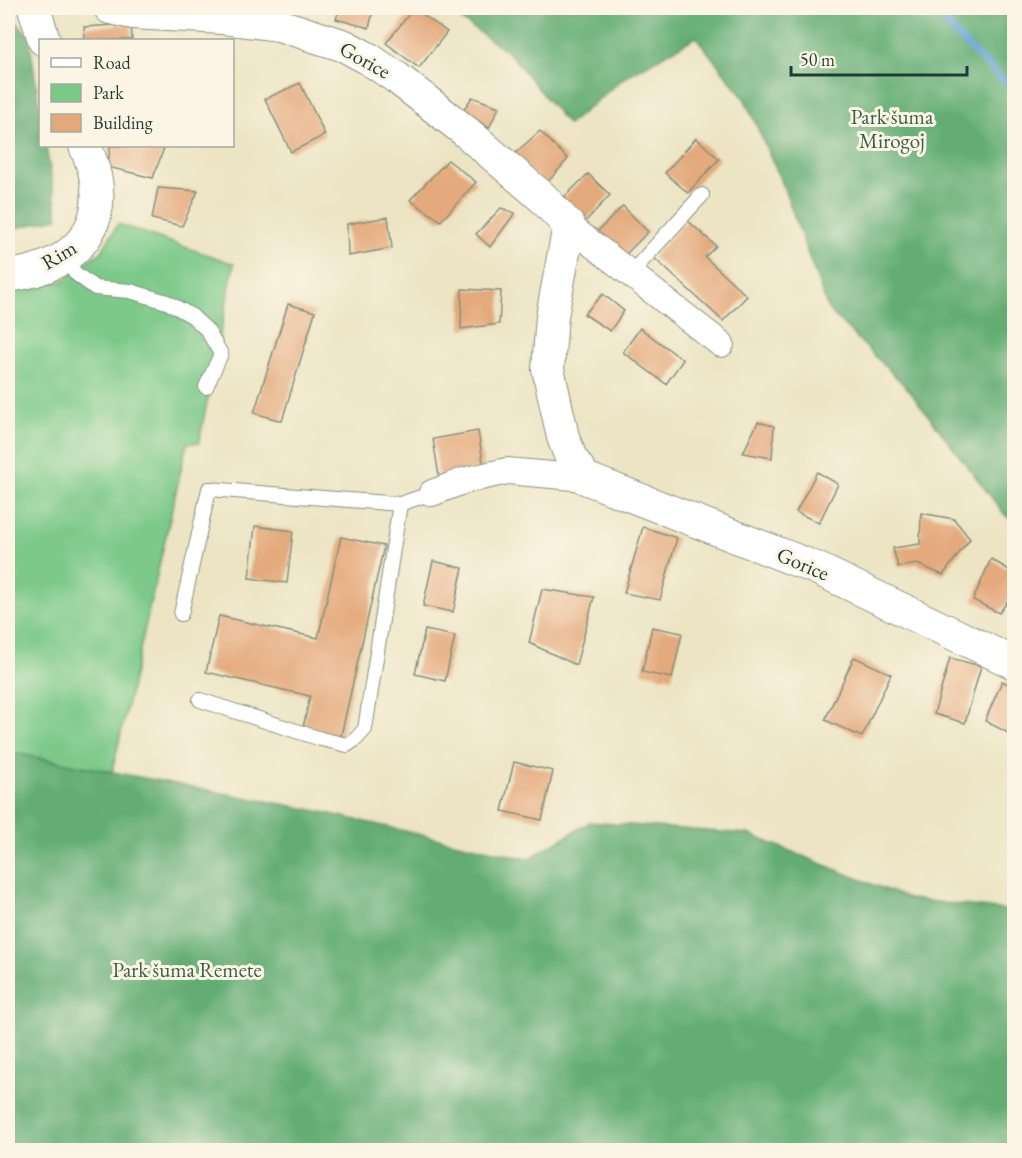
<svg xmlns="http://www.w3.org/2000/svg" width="1022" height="1158" font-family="'EB Garamond',serif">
<rect width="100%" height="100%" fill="#fcf5e5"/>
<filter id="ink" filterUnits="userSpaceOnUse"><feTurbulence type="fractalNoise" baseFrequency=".0167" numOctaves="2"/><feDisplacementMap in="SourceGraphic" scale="12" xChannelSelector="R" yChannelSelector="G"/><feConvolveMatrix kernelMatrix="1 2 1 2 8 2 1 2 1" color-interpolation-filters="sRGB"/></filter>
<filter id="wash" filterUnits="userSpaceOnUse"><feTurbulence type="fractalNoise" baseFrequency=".008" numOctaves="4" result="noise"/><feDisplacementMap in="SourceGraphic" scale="24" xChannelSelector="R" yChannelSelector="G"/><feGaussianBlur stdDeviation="1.35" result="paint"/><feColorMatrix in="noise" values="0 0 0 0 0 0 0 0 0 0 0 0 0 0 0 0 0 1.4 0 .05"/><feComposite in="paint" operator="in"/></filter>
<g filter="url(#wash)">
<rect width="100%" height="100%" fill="#ece4c3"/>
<!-- green -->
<path fill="#7bc989" stroke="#4d835e" stroke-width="1.5" d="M118 224 234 264 199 443H187L112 772 8 752V289L63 281 88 260 101 253Z"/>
<!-- forest -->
<g fill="#64ad75" stroke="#427554" stroke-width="1.5">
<path d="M445 8H1014V522L1005 515 907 388 828 309 781 180 744 98 696 37 625 77 568 125 510 54Z"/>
<path d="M8 12 29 36 40 110V146H46L58 218 8 230Z"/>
<path d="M8 752 313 810 528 859 590 822 748 834 909 899 1014 911V1150H8Z"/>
</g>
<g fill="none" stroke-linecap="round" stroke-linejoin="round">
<!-- stream -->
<path stroke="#67a2d7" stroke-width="7" d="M931 8 965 44 1014 90"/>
</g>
<g id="blocks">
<!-- building -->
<g fill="#e4a97b">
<path d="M340 8H374L369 28 336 19Z"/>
<path d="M414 8 447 32 419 68 386 43Z"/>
<path d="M131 24 132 40H85L84 27Z"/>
<path d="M300 83 325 135 291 152 265 99Z"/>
<path d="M472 97 499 107 489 128 463 111Z"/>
<path d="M540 131 568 159 545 185 513 155Z"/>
<path d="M696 138 719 159 688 193 665 173Z"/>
<path d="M110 146H156L164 148 153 178 108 167Z"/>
<path d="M448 160 476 182 441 221 410 200Z"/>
<path d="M588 174 610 195 583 224 561 200Z"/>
<path d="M158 188 198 191 182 226 152 219Z"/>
<path d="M623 206 648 232 621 259 596 233Z"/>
<path d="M501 208 515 213 490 247 476 234Z"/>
<path d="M388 217 392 248 348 256 347 224Z"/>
<path d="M687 220 716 246 705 257 747 296 723 321 653 257Z"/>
<path d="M462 289 501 291 499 324 461 329Z"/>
<path d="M603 294 624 311 610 331 584 314Z"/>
<path d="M288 304 315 312 282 421 254 413Z"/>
<path d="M640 328 683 360 666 384 623 352Z"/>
<path d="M758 422 774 426 772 458 743 453Z"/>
<path d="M478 431 484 468 439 476 433 439Z"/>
<path d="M817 472 838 484 819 523 796 512Z"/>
<path d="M921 513 954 519 970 539 943 575 917 564 898 567 893 548 920 544Z"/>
<path d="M255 526 293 531 287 583 249 578Z"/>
<path d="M643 527 677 538 660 600 624 593Z"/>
<path d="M341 537 384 546 340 740 302 732 310 696 206 672 219 616 318 638Z"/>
<path d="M991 559 1014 573V593L999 613 973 600Z"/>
<path d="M433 561 463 568 453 612 423 606Z"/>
<path d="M542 589 594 597 576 665 529 643Z"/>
<path d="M652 627 682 633 672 678 642 672Z"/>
<path d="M425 630 455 636 445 681 415 674Z"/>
<path d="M854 657 891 674 862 737 825 720Z"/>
<path d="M950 658 981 666 965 723 934 714Z"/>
<path d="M1002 681 1014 687V736L985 721Z"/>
<path d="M514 762 553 771 542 820 502 811Z"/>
</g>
</g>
</g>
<g filter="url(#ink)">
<use href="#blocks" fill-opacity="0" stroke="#86907c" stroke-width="1.5"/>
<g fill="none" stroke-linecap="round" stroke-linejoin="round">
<!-- service casing -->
<g stroke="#86907c" stroke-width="16">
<g id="service">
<path d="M64 256 75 273 95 288 130 291 167 302 192 316 207 330 221 354 206 387"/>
<path d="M630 274 702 195"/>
<path d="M181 614 209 489 400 504 432 493"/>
<path d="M200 700 321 739 347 745 356 739 365 729 400 504"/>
</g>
</g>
<!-- minor casing -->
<g stroke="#86907c" stroke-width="28">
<g id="minor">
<path d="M569 226 721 344"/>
<path d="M432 493 463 481 507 471 585 478"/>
</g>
</g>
<!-- tertiary casing -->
<g stroke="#86907c" stroke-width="34">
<g id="tertiary">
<path d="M34 8 44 40"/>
<path d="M110 8 132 13 223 18 279 25 345 46 369 59 397 78 465 131 542 197 569 226 552 316 548 369 563 437 571 458 585 478 816 568 1014 663"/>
<path d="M8 276C83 266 118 218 85 146"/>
</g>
</g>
<!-- service -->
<use href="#service" stroke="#fff" stroke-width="14"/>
<!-- minor -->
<use href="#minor" stroke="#fff" stroke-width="26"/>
<!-- tertiary -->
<use href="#tertiary" stroke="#fff" stroke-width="32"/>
</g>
</g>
<g text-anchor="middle" stroke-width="6" stroke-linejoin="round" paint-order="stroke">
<!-- street labels -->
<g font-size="21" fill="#1f3d34" stroke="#fcf5e5">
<text transform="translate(365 60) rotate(29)" y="7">Gorice</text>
<text transform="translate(59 255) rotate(-31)" y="7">Rim</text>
<text transform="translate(803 564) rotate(23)" y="7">Gorice</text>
</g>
<!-- park labels -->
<g font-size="21" fill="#366049" stroke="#fcf5e5">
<text x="892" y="124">Park šuma<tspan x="892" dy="24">Mirogoj</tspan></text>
<text x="187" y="977">Park šuma Remete</text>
</g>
</g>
<!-- margin -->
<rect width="1022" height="1158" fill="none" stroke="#fcf5e5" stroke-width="30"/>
<!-- legend -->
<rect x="39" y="39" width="195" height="108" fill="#fcf5e5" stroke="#a4ab9e" stroke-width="1.5"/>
<rect x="51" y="58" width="30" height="9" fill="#ffffff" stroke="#a4ab9e" stroke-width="1.5"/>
<text x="93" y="69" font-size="18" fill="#1f3d34">Road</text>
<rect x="51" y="84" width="30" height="18" fill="#7bc989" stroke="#a4ab9e" stroke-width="1.5"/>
<text x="93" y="99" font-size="18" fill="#1f3d34">Park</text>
<rect x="51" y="114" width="30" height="18" fill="#e4a97b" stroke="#a4ab9e" stroke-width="1.5"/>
<text x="93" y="129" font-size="18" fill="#1f3d34">Building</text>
<!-- scale -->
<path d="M791 66v9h176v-9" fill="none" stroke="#1f3d34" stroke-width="3"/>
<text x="800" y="66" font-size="18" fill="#1f3d34" stroke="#fcf5e5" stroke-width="4.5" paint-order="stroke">50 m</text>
</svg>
